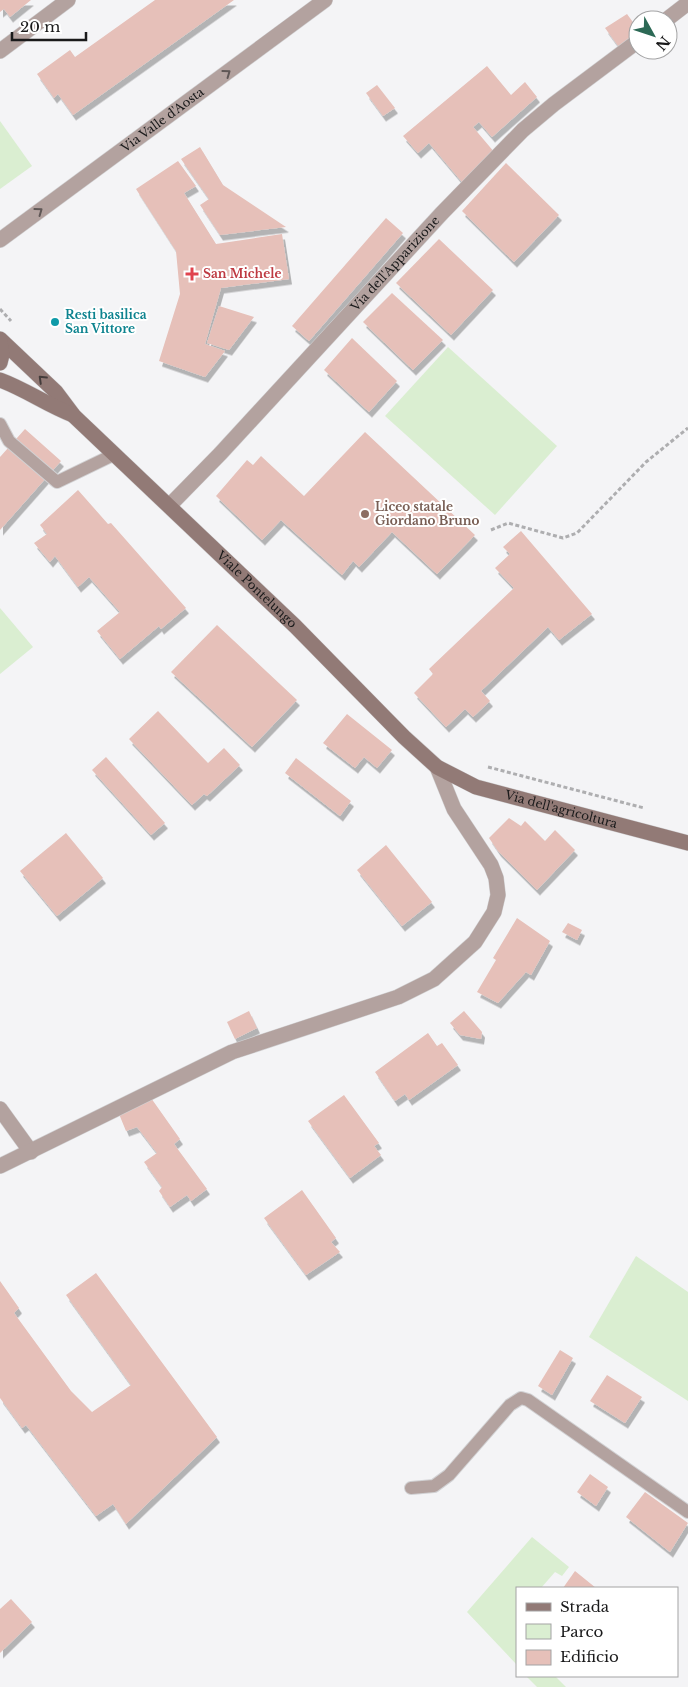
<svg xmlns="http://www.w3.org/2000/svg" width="688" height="1687" font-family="'Libre Baskerville',serif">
<defs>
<filter id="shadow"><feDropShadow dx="3" dy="5.5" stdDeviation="0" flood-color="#0004"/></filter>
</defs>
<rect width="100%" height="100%" fill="#f4f4f6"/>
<!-- green -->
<g fill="#daeed1">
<path d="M0 121 32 166 0 189Z"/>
<path d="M448 347 557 446 495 515 385 416Z"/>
<path d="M0 608 33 647 0 674Z"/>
<path d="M636 1256 688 1292V1401L589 1337Z"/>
<path d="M532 1537 569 1567 562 1576 555 1572 541 1588H517V1665L467 1612Z"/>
<path d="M526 1676H555L566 1687H537Z"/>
</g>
<!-- building -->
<g fill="#e6c0b9" filter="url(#shadow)">
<path d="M0 0H31L10 17 4 9 0 12Z"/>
<path d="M155 0H234L73 115 58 94 54 98 37 74 70 50 75 57Z"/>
<path d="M627 14 638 29V34L619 47 605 28Z"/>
<path d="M487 66 511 95 525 82 537 97 492 137 479 122 473 127 495 153 462 182 429 143 418 153 403 136Z"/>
<path d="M377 85 395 108 383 116 366 93Z"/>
<path d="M200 147 223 185 286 227 220 235 200 205 209 199 181 159Z"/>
<path d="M178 161 196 186 184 193 216 244 282 234 289 279 221 288 205 344 225 351 205 377 159 361 180 294 176 251 136 189Z"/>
<path d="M506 163 559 215 514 262 462 211Z"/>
<path d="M386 218 403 233 309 341 292 326Z"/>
<path d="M439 239 493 290 451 335 396 283Z"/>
<path d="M392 293 443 340 413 370 363 322Z"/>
<path d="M219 306 254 317 229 350 207 343Z"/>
<path d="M352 338 397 381 369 412 324 370Z"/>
<path d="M25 429 61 461 0 530V457Z"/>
<path d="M365 432 475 535 437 574 392 532 359 567 353 561 342 575 281 520 262 540 216 496 247 460 253 465 261 456 304 496Z"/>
<path d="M78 490 108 524 111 523 186 608 161 629 159 626 120 659 97 631 120 612 89 577 78 587 55 556 50 562 34 543 47 534 40 525Z"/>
<path d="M521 531 592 614 559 640 548 627 481 691 490 701 473 717 465 709 446 727 414 693 433 674 429 669 514 588 495 568 510 554 503 547Z"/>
<path d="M217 625 297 700 252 747 171 672Z"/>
<path d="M158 711 208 763 224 748 240 765 207 796 204 794 192 805 129 739Z"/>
<path d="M347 714 392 750 377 768 364 757 355 768 323 743Z"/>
<path d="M106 757 165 823 151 835 92 770Z"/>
<path d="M296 758 351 801 340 816 285 773Z"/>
<path d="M509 818 521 826 525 821 545 841 555 830 575 850 537 890 498 851 489 838Z"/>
<path d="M66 833 103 878 57 916 20 871Z"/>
<path d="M386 845 432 902 402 926 357 870Z"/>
<path d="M517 918 550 941 531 975 526 972 498 1003 477 992 496 960 493 958Z"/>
<path d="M568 923 582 930 577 940 562 932Z"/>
<path d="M249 1011 257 1028 235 1039 227 1022Z"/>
<path d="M464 1011 482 1032 481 1039 460 1035 450 1023Z"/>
<path d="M428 1033 437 1046 442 1043 458 1065 409 1100 405 1094 395 1101 375 1072Z"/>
<path d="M344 1095 379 1143 374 1146 381 1155 350 1178 308 1121Z"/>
<path d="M151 1098 180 1139 174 1144 207 1189 191 1201 187 1195 170 1207 159 1191 162 1187 144 1162 157 1153 137 1127 126 1131 119 1114Z"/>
<path d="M302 1190 336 1238 331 1242 340 1252 306 1275 264 1218Z"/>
<path d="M96 1273 217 1437 126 1524 113 1504 96 1516 26 1425 22 1428 0 1398V1281L19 1308 14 1313 71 1391 92 1412 131 1385 66 1295Z"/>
<path d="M560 1350 573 1358 552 1395 538 1386Z"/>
<path d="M607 1375 642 1397 625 1423 590 1401Z"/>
<path d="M590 1474 608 1487 596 1506 577 1492Z"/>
<path d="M645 1492 688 1523 670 1552 626 1517Z"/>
<path d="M575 1571 596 1588H563Z"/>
<path d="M11 1599 32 1622 0 1653V1609Z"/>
</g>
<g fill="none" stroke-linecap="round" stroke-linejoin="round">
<!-- lane casing -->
<g stroke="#d1d1d3" stroke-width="14">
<g id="lane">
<path d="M0 424 9 441 57 482 115 454"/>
<path d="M411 1488 434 1486 449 1475 510 1405 521 1398 528 1400 688 1512"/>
</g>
</g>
<!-- street casing -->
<g stroke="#d1d1d3" stroke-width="16">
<g id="street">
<path d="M666 20 688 3"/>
<path d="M0 51 68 0"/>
<path id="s1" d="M0 240 325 0"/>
<path id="s2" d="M170 505 220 454 442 213 523 130 554 104 638 41"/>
<path d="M0 1109 31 1152"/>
<path d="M0 1166 232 1052 398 997 434 979 475 942 494 912 498 895 496 878 491 865 454 809 437 767"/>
</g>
</g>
<!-- secondary casing -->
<g stroke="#d1d1d3" stroke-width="16">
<g id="secondary">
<path id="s3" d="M0 339 56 392 74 416 295 626 404 737 437 767 476 787 688 843"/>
<path d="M0 341 2 355 0 363"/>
<path d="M0 380C25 389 47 405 73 415"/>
</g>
</g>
<!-- path -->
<g stroke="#aeaeb0" stroke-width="3" stroke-dasharray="4 2.5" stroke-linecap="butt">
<path d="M0 309 11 321"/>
<path d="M491 530 508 523 563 538 577 533 646 462 688 428"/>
<path d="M488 767 644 808"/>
</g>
<!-- lane -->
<use href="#lane" stroke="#b3a29f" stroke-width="12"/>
<!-- street -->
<use href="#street" stroke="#b3a29f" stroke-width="15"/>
<!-- secondary -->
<use href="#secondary" stroke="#927a76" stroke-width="15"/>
</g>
<!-- one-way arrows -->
<defs><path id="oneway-chevron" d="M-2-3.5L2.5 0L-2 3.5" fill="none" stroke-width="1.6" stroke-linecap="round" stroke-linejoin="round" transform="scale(1.25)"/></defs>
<g stroke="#5f5756">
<use href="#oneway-chevron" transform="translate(227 73) rotate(-36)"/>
<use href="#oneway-chevron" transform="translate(39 211) rotate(-36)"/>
</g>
<use stroke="#443c3b" href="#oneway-chevron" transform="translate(42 379) rotate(-136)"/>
<!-- markers -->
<path fill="#e0444e" stroke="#fff" stroke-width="2" d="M189.5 266.5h5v5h5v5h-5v5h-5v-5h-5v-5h5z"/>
<circle fill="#0f9aa8" stroke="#fff" stroke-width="2" cx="55" cy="322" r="5"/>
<circle fill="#8d6e63" stroke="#fff" stroke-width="2" cx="365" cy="514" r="5"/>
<g text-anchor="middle" stroke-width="4" stroke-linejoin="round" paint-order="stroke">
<!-- street labels -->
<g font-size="12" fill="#1a1a1b" stroke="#fff">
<text dy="4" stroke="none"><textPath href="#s1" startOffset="202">Via Valle d'Aosta</textPath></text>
<text dy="4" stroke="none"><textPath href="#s2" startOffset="330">Via dell'Apparizione</textPath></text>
<text dy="4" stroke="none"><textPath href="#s3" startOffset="359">Viale Pontelungo</textPath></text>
<text dy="4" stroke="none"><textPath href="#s3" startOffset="744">Via dell'agricoltura</textPath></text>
</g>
<!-- health labels -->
<g font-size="12" font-weight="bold" fill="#be3a42" stroke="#fff" text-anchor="start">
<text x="203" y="278">San Michele</text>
</g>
<!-- culture labels -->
<g font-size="12" font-weight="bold" fill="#0d838f" stroke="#fff" text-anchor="start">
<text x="65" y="319">Resti basilica<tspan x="65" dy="14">San Vittore</tspan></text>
</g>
<!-- education labels -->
<g font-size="12" font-weight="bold" fill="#785e54" stroke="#fff" text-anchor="start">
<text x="375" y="511">Liceo statale<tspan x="375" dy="14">Giordano Bruno</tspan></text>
</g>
</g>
<!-- legend -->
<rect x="516" y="1587" width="162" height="90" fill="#ffffff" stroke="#a3a3a4"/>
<rect x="526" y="1603" width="25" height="8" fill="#927a76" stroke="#a3a3a4"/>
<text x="560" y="1612" font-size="15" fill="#1a1a1b">Strada</text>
<rect x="526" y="1624" width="25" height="15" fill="#daeed1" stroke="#a3a3a4"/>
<text x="560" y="1637" font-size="15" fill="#1a1a1b">Parco</text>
<rect x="526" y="1650" width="25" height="15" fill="#e6c0b9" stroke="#a3a3a4"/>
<text x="560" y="1662" font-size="15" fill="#1a1a1b">Edificio</text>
<!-- north arrow -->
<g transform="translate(653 35) rotate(130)"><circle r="24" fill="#ffffff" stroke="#a3a3a4"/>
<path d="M0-4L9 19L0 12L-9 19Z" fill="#2c6955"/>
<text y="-8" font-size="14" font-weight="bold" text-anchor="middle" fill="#1a1a1b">N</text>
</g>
<!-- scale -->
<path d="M12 32v8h74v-8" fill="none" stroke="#1a1a1b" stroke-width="2.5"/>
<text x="20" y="32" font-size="15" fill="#1a1a1b" stroke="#ffffff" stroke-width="4" paint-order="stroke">20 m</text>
</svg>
